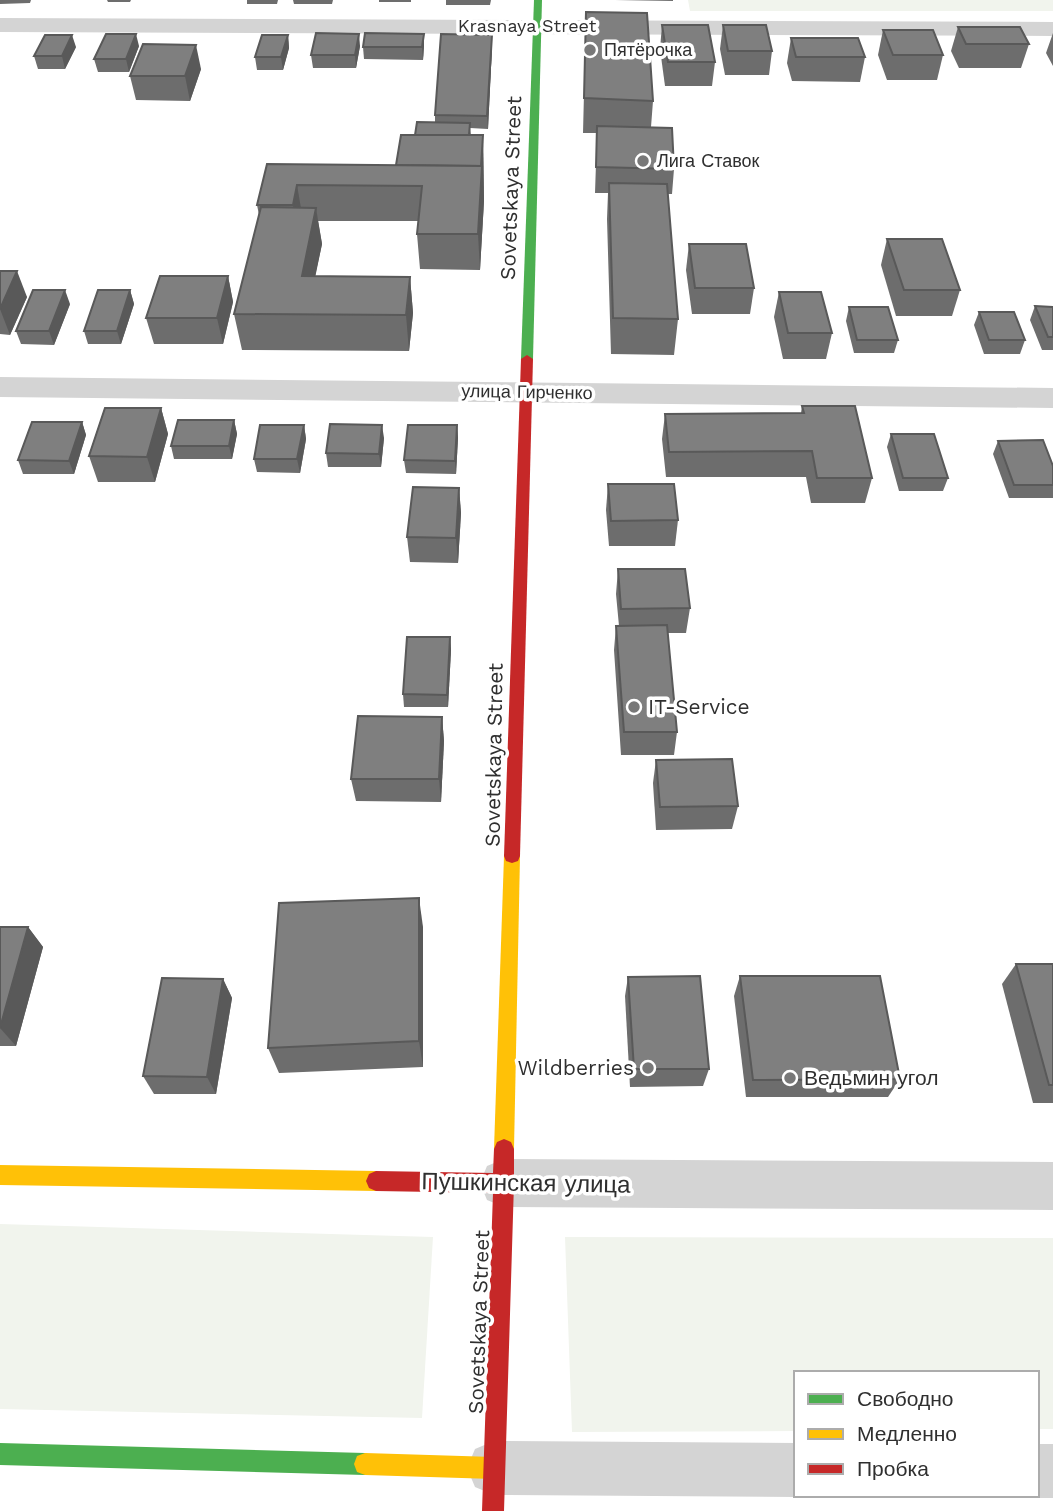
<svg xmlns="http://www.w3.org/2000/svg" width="1053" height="1511" font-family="'Work Sans',sans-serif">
<rect width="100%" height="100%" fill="#fff"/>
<!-- green -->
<g fill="#f1f4ed">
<path d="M688 0H1053V11H690Z"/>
<path d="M0 1224 433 1237 422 1418 0 1409Z"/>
<path d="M565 1237 1053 1238V1429H1037V1373H796V1431L572 1432Z"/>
</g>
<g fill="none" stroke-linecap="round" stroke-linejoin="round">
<!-- street -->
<g fill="#d4d4d4" fill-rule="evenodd">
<path d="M0 18 1053 22V36L0 32Z"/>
<path d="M0 377 1053 388V408L0 397Z"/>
<path d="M504 1159 1053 1162V1210L504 1207 487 1200 480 1183 487 1166Z"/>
<path d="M494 1441 796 1443V1495H801L796 1497 494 1495 475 1487 467 1468 475 1449Z"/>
<path d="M1037 1444H1053V1498H1037L1029 1495H1037Z"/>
</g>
<!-- fast -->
<g fill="#4caf50" fill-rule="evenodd">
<path d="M534 0H542L533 359 527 363 521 359Z"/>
<path d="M0 1443 365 1453 373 1456 376 1464 373 1472 365 1475 0 1465Z"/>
</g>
<!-- slow -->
<g fill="#ffc107" fill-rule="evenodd">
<path d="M512 849 518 851 520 856 514 1149 511 1156 504 1159 497 1156 494 1149 504 856 506 851Z"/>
<path d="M0 1165 376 1171 383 1174 386 1181 383 1188 376 1191 0 1185Z"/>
<path d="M365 1453 494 1457 502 1460 505 1468 502 1476 494 1479 365 1475 357 1472 354 1464 357 1456Z"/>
</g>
<!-- jam -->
<g fill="#c62828" fill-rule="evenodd">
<path d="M527 355 533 359 520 856 518 861 512 863 506 861 504 856 521 359Z"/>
<path d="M504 1139 511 1142 514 1149V1183L504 1511H482L493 1193 376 1191 369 1188 366 1181 369 1174 376 1171 493 1173 494 1149 497 1142Z"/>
</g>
</g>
<!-- wall -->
<g fill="#6d6d6d">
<path d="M0 0H31L30 3 0 4Z"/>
<path d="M107 0H131L130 2H108Z"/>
<path d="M247 0H278L277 4H247Z"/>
<path d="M293 0H333L332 4H294Z"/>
<rect x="379" y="0" width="32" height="2"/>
<path d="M446 0H491L490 5H446Z"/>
<path d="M615 0H673V1Z"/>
<path d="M586 12 653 101 651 127 674 169 672 194H668L678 319 674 355 611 354 607 219 608 193H595L597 133H583Z"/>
<path d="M662 25 715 62 712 86H665L660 49Z"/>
<path d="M723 25 772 51 769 75H725L720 49Z"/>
<path d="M958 27 1029 44 1021 68H959L951 51Z"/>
<path d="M883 30 943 55 937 80H887L878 55Z"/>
<path d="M1053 33V66L1046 53Z"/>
<path d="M288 35 289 48 283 70H257L255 57Z"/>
<path d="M791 38 865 57 860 82 792 81 787 63Z"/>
<path d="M139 46 129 72H98L94 59Z"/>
<path d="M360 46 356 68H313L311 55Z"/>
<path d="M424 46 423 60 364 59 363 47Z"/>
<path d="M76 47 65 69H38L34 56Z"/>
<path d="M492 47 488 129 470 128 471 135H483L484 201 480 270 420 269 417 234 419 221H318L322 244 315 276 410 277 413 313 409 351 242 350 234 314 259 215 257 205 267 164 396 165 415 135 435 122V115Z"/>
<path d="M201 69 190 101 136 100 130 76Z"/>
<path d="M887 239 960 290 952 316H896L881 265Z"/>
<path d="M689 244 754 288 750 314H692L686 270Z"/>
<path d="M0 271 27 297 10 335 0 334Z"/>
<path d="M228 276 233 302 223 344H154L146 318Z"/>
<path d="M130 290 134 304 121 344H88L84 331Z"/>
<path d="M779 292 832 333 826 359H783L774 317Z"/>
<path d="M70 304 54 345 21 344 16 331Z"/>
<path d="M1035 306 1053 307V350H1042L1030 320Z"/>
<path d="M849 307 898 340 894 353H854L846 321Z"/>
<path d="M979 312 1025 340 1020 354H984L974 325Z"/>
<path d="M802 406 872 478 865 503H811L806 477H666L662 439 665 414 801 413Z"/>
<path d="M161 408 168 434 155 482H98L89 456Z"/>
<path d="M234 420 237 434 232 459H174L171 446Z"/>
<path d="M82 422 86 435 74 474H23L18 460Z"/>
<path d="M304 425 306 439 300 473 257 472 254 459Z"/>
<path d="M457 425 458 438 456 474 406 473 404 460Z"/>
<path d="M891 434 948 478 943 491H899L887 447Z"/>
<path d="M384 438 381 467H328L326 453Z"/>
<path d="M998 441 1053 466V498H1009L993 454Z"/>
<path d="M608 484 678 520 675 546H609L606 510Z"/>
<path d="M459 488 461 513 458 563 410 562 407 537Z"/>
<path d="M618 569 690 608 686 633H668L677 732 674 755H621L614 650 616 626H619L616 594Z"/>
<path d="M450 637 451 650 448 707H404L403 694Z"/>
<path d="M442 717 444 741 441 802 356 801 351 779Z"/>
<path d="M656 760 738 806 732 829 656 830 653 783Z"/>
<path d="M0 927H28L43 947 16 1046H0Z"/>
<path d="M423 927V1067L279 1073 268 1048Z"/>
<path d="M1016 964H1053V1103H1033L1002 984Z"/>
<path d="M740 976 900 1079 888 1097H746L734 996Z"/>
<path d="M628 977 709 1069 703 1086 630 1087 625 996Z"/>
<path d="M223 979 232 998 216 1094H154L143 1076Z"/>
</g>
<!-- shaded-wall -->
<g fill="#595959">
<path d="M136 34 139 46 129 72 126 59Z"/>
<path d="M359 34 360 46 356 68 355 55Z"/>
<path d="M424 34V46L423 60 422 47Z"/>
<path d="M72 35 76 47 65 69 62 56Z"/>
<path d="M288 35 289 48 283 70 281 57Z"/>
<path d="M492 35V47L488 129 487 116Z"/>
<path d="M196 45 201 69 190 101 185 76Z"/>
<path d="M483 135 484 201 480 270 478 234Z"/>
<path d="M297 185 303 220 298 241 293 205Z"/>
<path d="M316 208 322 244 308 312 302 276Z"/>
<path d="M17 271 27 297 10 335 0 309Z"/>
<path d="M228 276 233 302 223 344 217 318Z"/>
<path d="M410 277 413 313 409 351 406 315Z"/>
<path d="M65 290 70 304 54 345 49 331Z"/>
<path d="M130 290 134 304 121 344 117 331Z"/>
<path d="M161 408 168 434 155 482 147 457Z"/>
<path d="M234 420 237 434 232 459 229 446Z"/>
<path d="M82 422 86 435 74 474 69 461Z"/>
<path d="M304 425 306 439 300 473 297 459Z"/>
<path d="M382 425 384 438 381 467 379 454Z"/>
<path d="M457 425 458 438 456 474 455 461Z"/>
<path d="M459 488 461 513 458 563 456 538Z"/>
<path d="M450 637 451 650 448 707 447 695Z"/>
<path d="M442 717 444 741 441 802 439 779Z"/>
<path d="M419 898 423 927V1067L419 1041Z"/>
<path d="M28 927 43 947 16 1046 0 1028Z"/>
<path d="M223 979 232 998 216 1094 207 1077Z"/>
</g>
<!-- building -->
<g fill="#7f7f7f" stroke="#595959" stroke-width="2">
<path d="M586 12 647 13 653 101 584 98Z"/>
<path d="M662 25H708L715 62H668Z"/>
<path d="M723 25H766L772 51H728Z"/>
<path d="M958 27H1020L1029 44H966Z"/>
<path d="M883 30H933L943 55H893Z"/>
<path d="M316 33 359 34 355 55H311Z"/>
<path d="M365 33 424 34 422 47H363Z"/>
<path d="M106 34H136L126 59H94Z"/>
<path d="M441 34 492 35 487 116 435 115Z"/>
<path d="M45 35H72L62 56H34Z"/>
<path d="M262 35H288L281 57H255Z"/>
<path d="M791 38H858L865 57H796Z"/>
<path d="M143 44 196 45 185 76H130Z"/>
<path d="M417 122 470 123 469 135H415Z"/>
<path d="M597 126 672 128 674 169 596 167Z"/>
<path d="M401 135H483L481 166 396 165Z"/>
<path d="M267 164 482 166 478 234H417L422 186 297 185 293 205H257Z"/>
<path d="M609 183 667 184 678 319 613 318Z"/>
<path d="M261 207 316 208 302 276 410 277 406 315 234 314Z"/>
<path d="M887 239H942L960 290H904Z"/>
<path d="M689 244H746L754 288H695Z"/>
<path d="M0 271H17L0 309Z"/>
<path d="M160 276H228L217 318H146Z"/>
<path d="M33 290H65L49 331H16Z"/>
<path d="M98 290H130L117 331H84Z"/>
<path d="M779 292H821L832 333H788Z"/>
<path d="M1035 306 1053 307V337H1048Z"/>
<path d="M849 307H888L898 340H857Z"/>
<path d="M979 312H1014L1025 340H989Z"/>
<path d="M802 406H855L872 478H817L812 451 669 452 665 414 804 413Z"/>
<path d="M105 408H161L147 457 89 456Z"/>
<path d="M178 420H234L229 446H171Z"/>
<path d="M32 422H82L69 461 18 460Z"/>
<path d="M330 424 382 425 379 454 326 453Z"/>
<path d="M260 425H304L297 459H254Z"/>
<path d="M408 425H457L455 461 404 460Z"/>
<path d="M891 434H934L948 478H903Z"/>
<path d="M1043 440 1053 466V485H1014L998 441Z"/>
<path d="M608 484H674L678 520 611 521Z"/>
<path d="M413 487 459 488 456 538 407 537Z"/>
<path d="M618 569H685L690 608 621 609Z"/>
<path d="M667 625 677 732H624L616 626Z"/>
<path d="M407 637H450L447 695 403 694Z"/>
<path d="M358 716 442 717 439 779H351Z"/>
<path d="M732 759 738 806 660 807 656 760Z"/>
<path d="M419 898V1041L268 1048 279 903Z"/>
<path d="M0 927H28L0 1028Z"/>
<path d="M1016 964H1053V1085H1049Z"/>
<path d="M700 976 709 1069H634L628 977Z"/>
<path d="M740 976H880L900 1079 753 1080Z"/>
<path d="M162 978 223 979 207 1077 143 1076Z"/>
</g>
<!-- markers -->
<g fill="#787878" stroke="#fff" stroke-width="2.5">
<circle cx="590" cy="50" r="7"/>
<circle cx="643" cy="161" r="7"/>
<circle cx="634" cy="707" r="7"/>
<circle cx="648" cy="1068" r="7"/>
<circle cx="790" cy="1078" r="7"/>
</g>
<g text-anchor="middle" stroke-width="7" stroke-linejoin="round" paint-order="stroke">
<!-- far-street labels -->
<g font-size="18" fill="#2f2f2f" stroke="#fff">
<text x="527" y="32">Krasnaya Street</text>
<text transform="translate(527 392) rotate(1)" y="6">улица Гирченко</text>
</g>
<!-- far-poi labels -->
<g font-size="18" fill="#2f2f2f" stroke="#fff" text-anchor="start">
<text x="604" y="56">Пятёрочка</text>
<text x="657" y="167">Лига Ставок</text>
</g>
<!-- street labels -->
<g font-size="21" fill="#2f2f2f" stroke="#fff">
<text transform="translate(511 188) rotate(-88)" y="7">Sovetskaya Street</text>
<text transform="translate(494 755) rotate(-89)" y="7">Sovetskaya Street</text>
<text transform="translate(479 1322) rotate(-88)" y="7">Sovetskaya Street</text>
</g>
<!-- poi labels -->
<g font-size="21" fill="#2f2f2f" stroke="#fff" text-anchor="start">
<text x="648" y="714">IT-Service</text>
<text x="634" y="1075" text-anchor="end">Wildberries</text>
<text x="804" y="1085">Ведьмин угол</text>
</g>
<!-- near-street labels -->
<g font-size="24" fill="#2f2f2f" stroke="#fff">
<text transform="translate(526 1183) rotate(1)" y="8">Пушкинская улица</text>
</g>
</g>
<!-- legend -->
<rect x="794" y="1371" width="245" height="126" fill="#ffffff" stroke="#acacac" stroke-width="2"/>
<rect x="808" y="1394" width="35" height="10" fill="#4caf50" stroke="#acacac" stroke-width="2"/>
<text x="857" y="1406" font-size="21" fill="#2f2f2f">Свободно</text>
<rect x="808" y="1429" width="35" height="10" fill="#ffc107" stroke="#acacac" stroke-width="2"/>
<text x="857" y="1441" font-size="21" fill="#2f2f2f">Медленно</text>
<rect x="808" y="1464" width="35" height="10" fill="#c62828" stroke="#acacac" stroke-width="2"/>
<text x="857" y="1476" font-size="21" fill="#2f2f2f">Пробка</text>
</svg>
